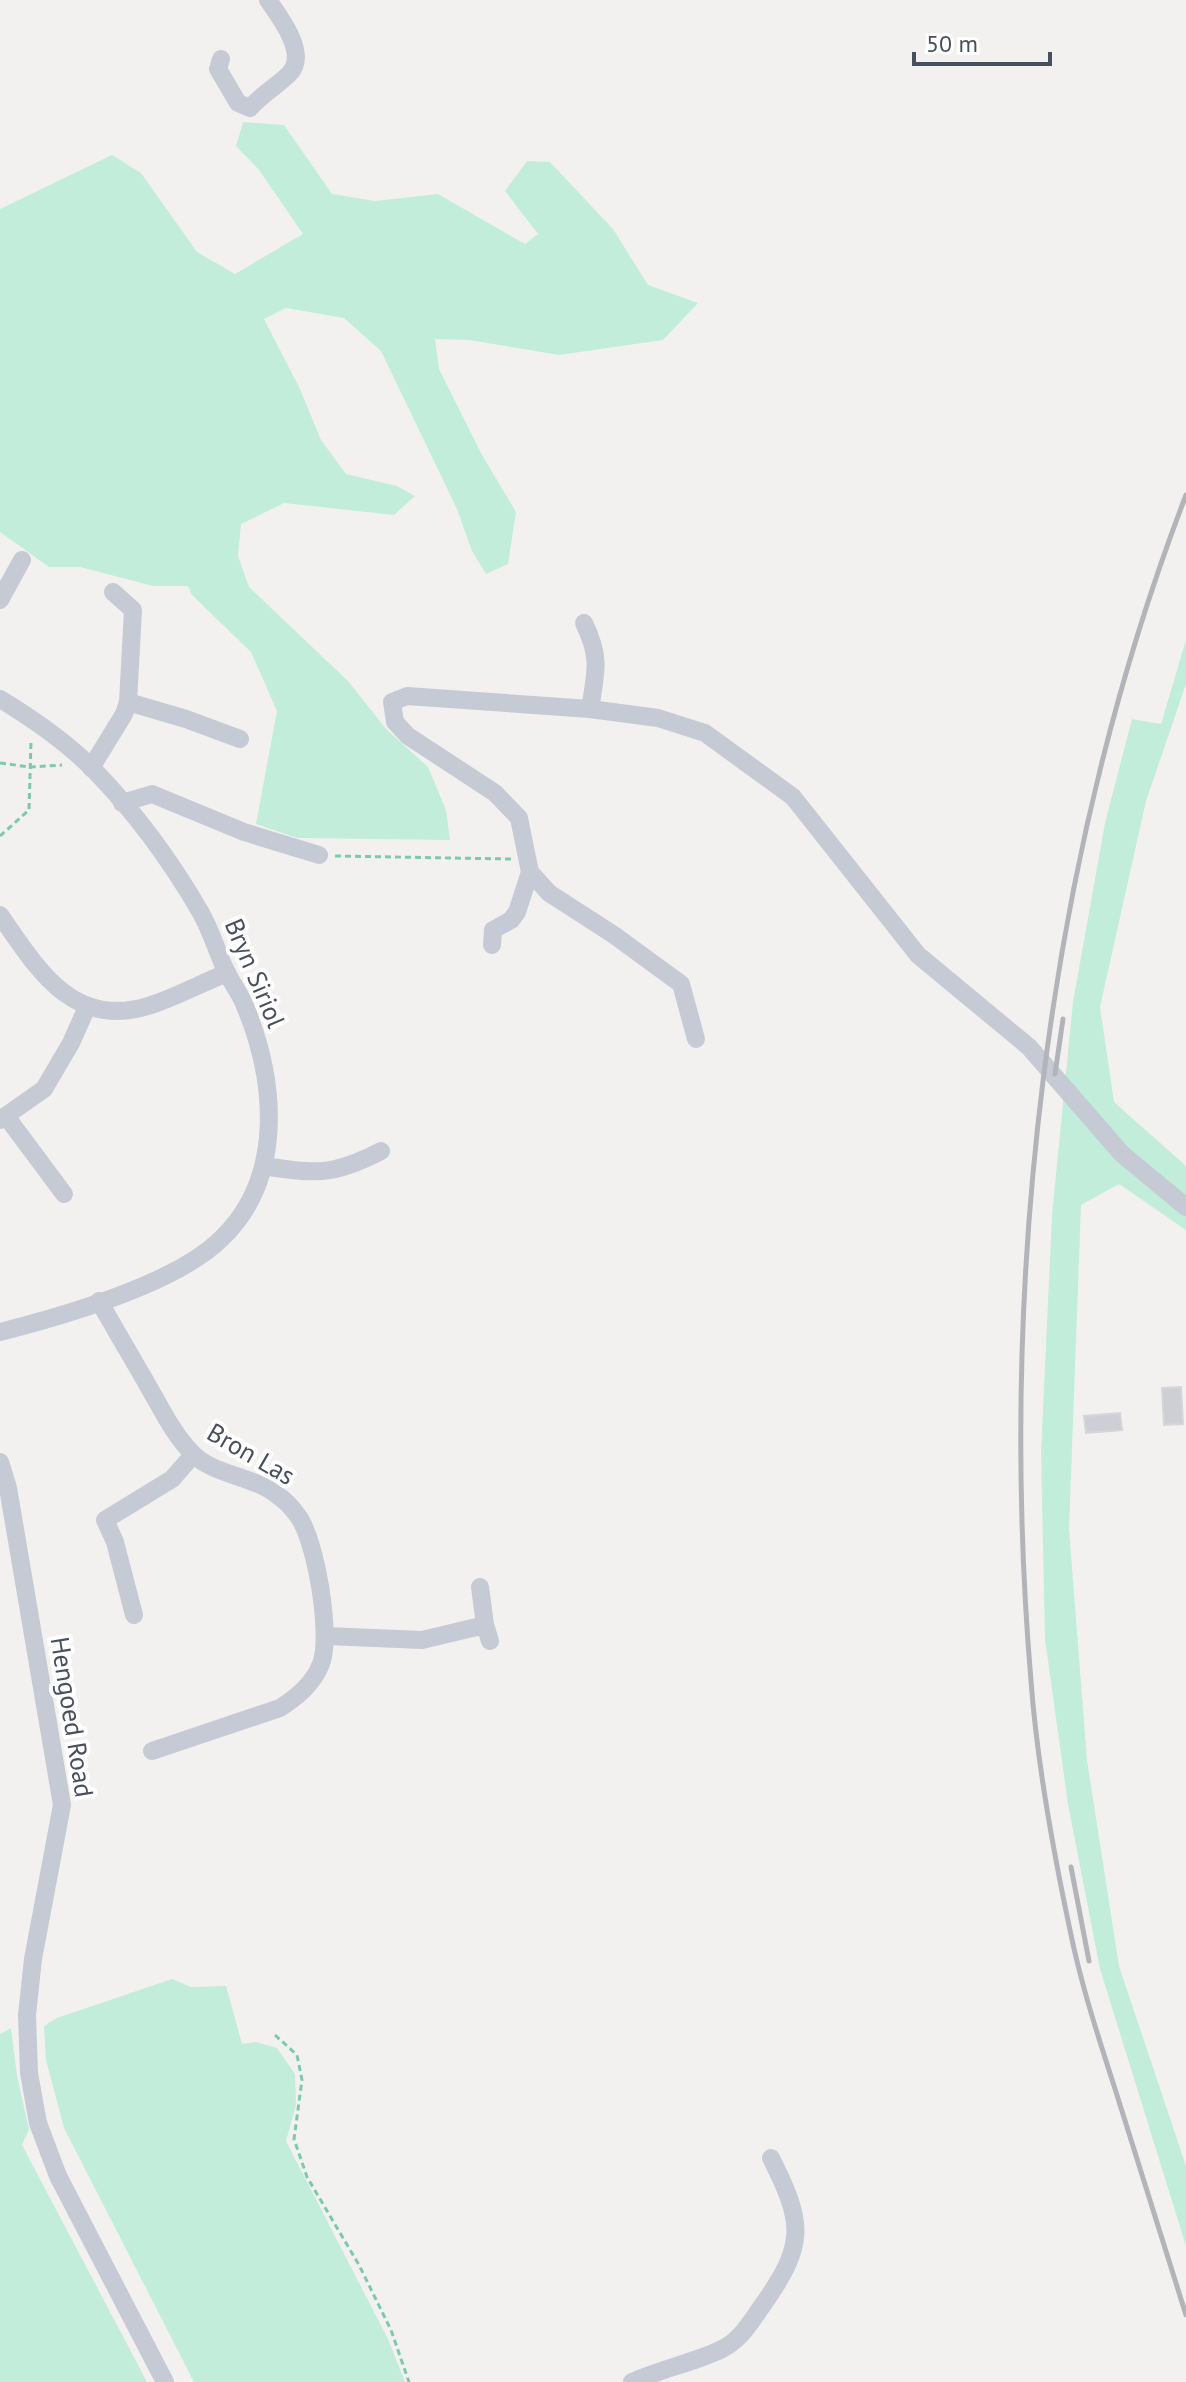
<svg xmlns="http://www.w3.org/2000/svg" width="1186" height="2382" font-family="'PT Sans',sans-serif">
<rect width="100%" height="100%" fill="#f3f1f0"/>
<!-- green -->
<g fill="#c2edda">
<path d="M243 122 284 125 332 194 375 201 438 194 525 244 538 234 505 191 527 161 550 162 613 229 648 285 698 303 663 340 559 355 469 340 435 339 439 369 481 453 516 512 508 564 486 574 472 551 457 509 381 351 344 318 286 308 264 319 300 389 321 440 346 474 397 486 415 496 394 515 284 503 241 524 238 556 249 587 348 681 386 729 428 767 446 810 450 840 297 838 256 824 277 711 251 652 192 595 188 586H153L80 567H49L0 532V209L112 155 141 173 197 252 235 274 303 234 259 170 236 146Z"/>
<path d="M1186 640V684L1146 801 1100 1007 1114 1102 1186 1166V1230L1119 1184 1081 1205 1069 1529 1087 1760 1119 1966 1186 2166V2246L1100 1969 1068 1804 1045 1639 1041 1453 1052 1215 1073 1002 1105 823 1132 719 1161 724Z"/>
<path d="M172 1979 191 1987 226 1986 242 2044 256 2042 277 2048 295 2074 296 2105 286 2141 388 2339 405 2382H194L64 2128 46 2060 44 2026 57 2018Z"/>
<path d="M11 2028 17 2076 29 2129 22 2145 147 2382H0V2034Z"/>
</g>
<!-- building -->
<g fill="#cecfd4" stroke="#d5d6db" stroke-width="2">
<path d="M1181 1387 1183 1424 1164 1425 1162 1388Z"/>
<path d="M1120 1413 1122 1430 1086 1433 1084 1416Z"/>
</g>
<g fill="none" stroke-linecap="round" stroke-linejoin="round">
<!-- path -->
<g stroke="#7cc9b0" stroke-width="3" stroke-dasharray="6 4" stroke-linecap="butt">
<path d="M0 763 30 767 62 765"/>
<path d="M0 836 29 810 31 741"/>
<path d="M335 856 511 859"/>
<path d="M275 2035 297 2055 302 2080 294 2139 307 2177 359 2265 391 2330 409 2382"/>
</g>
<!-- minor -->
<g stroke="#c5cad4" stroke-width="18">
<path d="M221 59 218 69 238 103 250 108C262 94 277 86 289 74 309 55 280 17 268 0"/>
<path d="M0 600 22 560"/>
<path d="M584 623C601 658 596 671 590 709"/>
<path d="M0 699C33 719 65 741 92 768 134 811 171 861 201 913 211 931 217 951 225 969 231 982 240 993 245 1006 276 1081 285 1178 221 1239 175 1284 63 1316 0 1332"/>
<path d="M128 702 186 719 240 739"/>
<path d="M91 768 124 714 128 702 133 610 113 592"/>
<path d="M122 803 152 794 244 832 319 855"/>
<path d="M0 915C37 968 72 1029 148 1006 175 998 201 983 227 973"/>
<path d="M492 945 493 930 511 920 517 912 530 872"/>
<path d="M696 1039 681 984 614 935 549 893 530 872 519 818 495 793 408 736 395 722 392 702 407 696 590 709 658 718 705 733 793 797 918 955 1029 1047 1122 1154 1186 1207"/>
<path d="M6 1116 64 1194"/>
<path d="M0 1120 44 1089 71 1043 87 1007"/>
<path d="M264 1166C315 1174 333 1176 381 1151"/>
<path d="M99 1301C116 1331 134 1361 151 1391 163 1412 174 1434 191 1452 213 1476 252 1475 277 1495 285 1500 293 1509 298 1516 316 1540 332 1636 321 1664 313 1684 297 1697 280 1708L152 1751"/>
<path d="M0 1462 8 1488 62 1805 33 1959 27 2015 29 2073 38 2123 58 2176 165 2382"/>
<path d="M480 1587 485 1625 490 1641"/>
<path d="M134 1615 115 1542 105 1520 172 1479 193 1455"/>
<path d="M326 1636 422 1640 485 1625"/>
<path d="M632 2382C661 2369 692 2363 720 2350 740 2341 750 2323 762 2306 806 2244 804 2224 771 2158"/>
</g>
<!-- rail -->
<g stroke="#b3b4ba" stroke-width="5">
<path d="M1186 495C1045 862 998 1290 1031 1681 1037 1762 1053 1850 1070 1930 1081 1985 1099 2039 1116 2092 1139 2166 1163 2240 1186 2315"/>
<path d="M1055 1074 1063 1019"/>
<path d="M1071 1867 1089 1961"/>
</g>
</g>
<g text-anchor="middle" stroke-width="8" stroke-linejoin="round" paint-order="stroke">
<!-- street labels -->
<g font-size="26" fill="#49505d" stroke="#fff">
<text transform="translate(255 973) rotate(67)" y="9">Bryn Siriol</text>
<text transform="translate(251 1454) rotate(30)" y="9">Bron Las</text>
<text transform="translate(72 1717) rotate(81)" y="9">Hengoed Road</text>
</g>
</g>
<!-- scale -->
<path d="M914 52v12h136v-12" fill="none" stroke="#49505d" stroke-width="4"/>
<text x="926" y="52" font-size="24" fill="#49505d" stroke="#ffffff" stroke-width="6" paint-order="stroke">50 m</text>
</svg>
